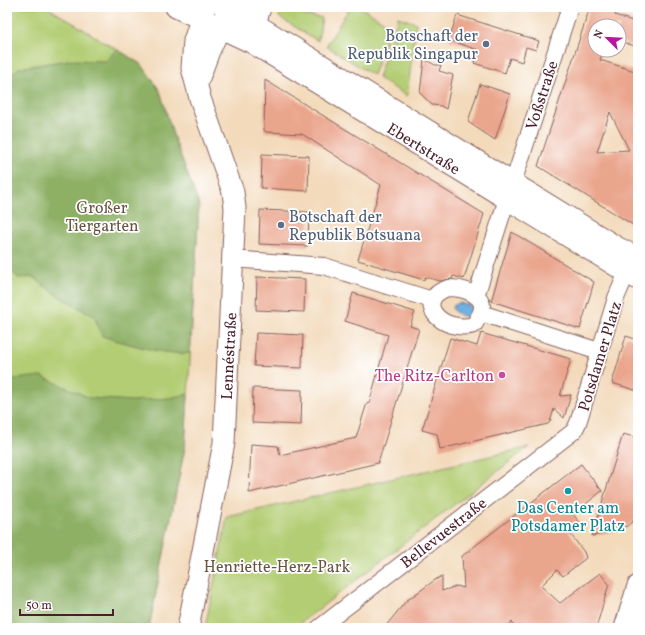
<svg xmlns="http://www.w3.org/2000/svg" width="645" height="635" font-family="Vollkorn,serif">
<rect width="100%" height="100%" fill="#fff"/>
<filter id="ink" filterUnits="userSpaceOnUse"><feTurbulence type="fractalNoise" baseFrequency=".025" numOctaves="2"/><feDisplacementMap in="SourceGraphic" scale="8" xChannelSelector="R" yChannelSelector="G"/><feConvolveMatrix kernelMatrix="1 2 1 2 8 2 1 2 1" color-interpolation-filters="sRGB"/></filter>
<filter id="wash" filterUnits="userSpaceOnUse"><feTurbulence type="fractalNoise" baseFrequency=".012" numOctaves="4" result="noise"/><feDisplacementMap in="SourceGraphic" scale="16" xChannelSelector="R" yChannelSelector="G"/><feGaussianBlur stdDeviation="0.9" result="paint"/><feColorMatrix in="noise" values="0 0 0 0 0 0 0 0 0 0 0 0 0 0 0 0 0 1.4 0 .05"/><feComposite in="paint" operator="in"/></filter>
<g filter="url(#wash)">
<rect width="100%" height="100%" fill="#f3dabb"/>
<!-- green -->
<g fill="#b2cd73" stroke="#7e764f">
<path d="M7 7H47L142 65 160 91 173 135 199 205 185 447 149 628H7Z"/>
<path d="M282 7H302V15L322 18 318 41 279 17Z"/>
<path d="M350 7H360L391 26 373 75 326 46Z"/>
<path d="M398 17 416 23 407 96 378 78Z"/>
<path d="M529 447 294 628H205L227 517Z"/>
</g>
<!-- forest -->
<g fill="#8db065" stroke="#6c6848">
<path d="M117 49 142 65 160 91 173 135 199 205 190 353C167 356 124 343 102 336L94 316 58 296 33 277 18 278 7 267V79L18 68 68 60 106 61Z"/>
<path d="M41 376 90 398 132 401 169 398 188 394 185 447 149 628H7V380Z"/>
</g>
<!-- water -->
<path fill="#6db1e3" stroke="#5c6887" d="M458 303 469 305 476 310 470 317C463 316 455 315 452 307Z"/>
<g id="blocks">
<!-- building -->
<g fill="#eaa58d" fill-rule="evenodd">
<path d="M590 7H617L615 15 638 23V47L619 41V26H595V50H603L600 60 638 72V228L538 166ZM610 112 629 150 597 152Z"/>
<path d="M457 15 539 41 536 50 526 47 522 62 510 58 505 73 474 63 478 50 449 40Z"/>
<path d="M424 59 435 65H441L439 71 453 75 446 109 441 106 432 105 420 93Z"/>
<path d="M265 80 484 214 464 279 453 276 452 279 440 281 425 277 424 280 358 260 381 185 302 134 266 132 264 130Z"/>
<path d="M480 84 510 94 495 140 468 122Z"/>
<path d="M262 154 309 156 308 191 261 188Z"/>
<path d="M260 210 309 212 308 246 259 244Z"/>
<path d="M512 232 594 282 580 329 491 301Z"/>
<path d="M257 277 305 279 304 312 256 310Z"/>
<path d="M353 293 415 312 410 326 419 329 378 463 249 493 251 444 278 446 280 455 356 438 367 403 369 404 388 335 345 321Z"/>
<path d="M256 333 303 335 302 368 254 366Z"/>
<path d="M481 333 571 359 560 396 571 395 564 418 554 409 550 422 548 424 440 449 437 434 422 430 450 338 477 346Z"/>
<path d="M626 336 638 340V391L612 383Z"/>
<path d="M253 388 302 390 301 425 252 423Z"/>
<path d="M623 434 638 438V517L627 526 616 531 592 536Z"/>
<path d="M581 464 602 491 573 514 580 523 568 531 584 552 586 558 563 576 557 570 541 586 560 603 600 573 609 584 596 628H518L520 626 514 628 512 622 509 627 508 624 507 628H384L406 601 435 580 442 576V591L457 586 464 588 462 556Z"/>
</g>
</g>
</g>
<g filter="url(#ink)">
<use href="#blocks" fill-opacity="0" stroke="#85605d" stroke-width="1"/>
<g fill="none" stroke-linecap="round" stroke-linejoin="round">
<!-- minor casing -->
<g stroke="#85605d" stroke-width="18">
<g id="minor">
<path d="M257 25 263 7"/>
<path d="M513 183 570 7"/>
<path d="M233 259 324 266 432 300"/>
<path d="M448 288C459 288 482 292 482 307 482 313 477 320 474 325 441 334 412 300 448 288Z"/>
<path d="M476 296 507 199"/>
<path d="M481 313 599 351"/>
<path d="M319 628 574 431 578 423 616 298 631 263"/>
</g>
</g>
<!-- major casing -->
<g stroke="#85605d" stroke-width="23">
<g id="major">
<path d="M176 7 251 42 638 279"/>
<path d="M224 7 250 21 618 248 638 258"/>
<path d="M197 83 209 51 226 14"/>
<path d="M188 628 224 443 235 208 233 192 200 98 192 68 194 41 205 7"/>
<path d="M625 628 638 586"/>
</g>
</g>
<!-- minor -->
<use href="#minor" stroke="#fff" stroke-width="16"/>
<!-- major -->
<use href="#major" stroke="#fff" stroke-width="21"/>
</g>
</g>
<!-- markers -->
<g fill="#5c6f8a" stroke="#fff" stroke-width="1.5">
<circle cx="486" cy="44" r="4"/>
<circle cx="281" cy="225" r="4"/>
</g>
<circle fill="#d1479c" stroke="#fff" stroke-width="1.5" cx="502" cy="375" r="4"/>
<circle fill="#0f9aa8" stroke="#fff" stroke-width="1.5" cx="568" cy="491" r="4"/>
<g text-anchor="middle" stroke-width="3.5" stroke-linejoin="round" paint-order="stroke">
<!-- service labels -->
<g font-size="16" fill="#4e5e75" stroke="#fff" text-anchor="end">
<text x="478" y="41">Botschaft der<tspan x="478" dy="18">Republik Singapur</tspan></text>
<text x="289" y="222" text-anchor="start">Botschaft der<tspan x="289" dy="18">Republik Botsuana</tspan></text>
</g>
<!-- street labels -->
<g font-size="16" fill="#4a1f2b" stroke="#fff">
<text transform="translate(541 95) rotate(-72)" y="6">Voßstraße</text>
<text transform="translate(424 148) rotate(32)" y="6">Ebertstraße</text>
<text transform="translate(228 356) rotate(-87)" y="6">Lennéstraße</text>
<text transform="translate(599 356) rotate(-73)" y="6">Potsdamer Platz</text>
<text transform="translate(443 532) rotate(-38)" y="6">Bellevuestraße</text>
</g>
<!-- park labels -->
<g font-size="16" fill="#695341" stroke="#fff">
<text x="102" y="213">Großer<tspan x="102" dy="18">Tiergarten</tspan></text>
<text x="277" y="572">Henriette-Herz-Park</text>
</g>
<!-- hotel labels -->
<g font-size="16" fill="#b23c85" stroke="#fff" text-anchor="end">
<text x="494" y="381">The Ritz-Carlton</text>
</g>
<!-- culture labels -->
<g font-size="16" fill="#0d838f" stroke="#fff">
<text x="568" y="513">Das Center am<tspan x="568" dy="18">Potsdamer Platz</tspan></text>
</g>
</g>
<!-- margin -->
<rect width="645" height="635" fill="none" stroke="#fff" stroke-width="24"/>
<!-- north arrow -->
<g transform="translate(607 38) rotate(294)"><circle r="19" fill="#ffffff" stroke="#b7a5aa"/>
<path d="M0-3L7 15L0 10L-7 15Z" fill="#b5179e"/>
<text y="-6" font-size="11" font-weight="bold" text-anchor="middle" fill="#4a1f2b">N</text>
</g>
<!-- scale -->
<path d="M20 609v6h93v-6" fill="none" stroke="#4a1f2b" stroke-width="2"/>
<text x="26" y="609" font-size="12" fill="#4a1f2b" stroke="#ffffff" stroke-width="3" paint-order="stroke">50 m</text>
</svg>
